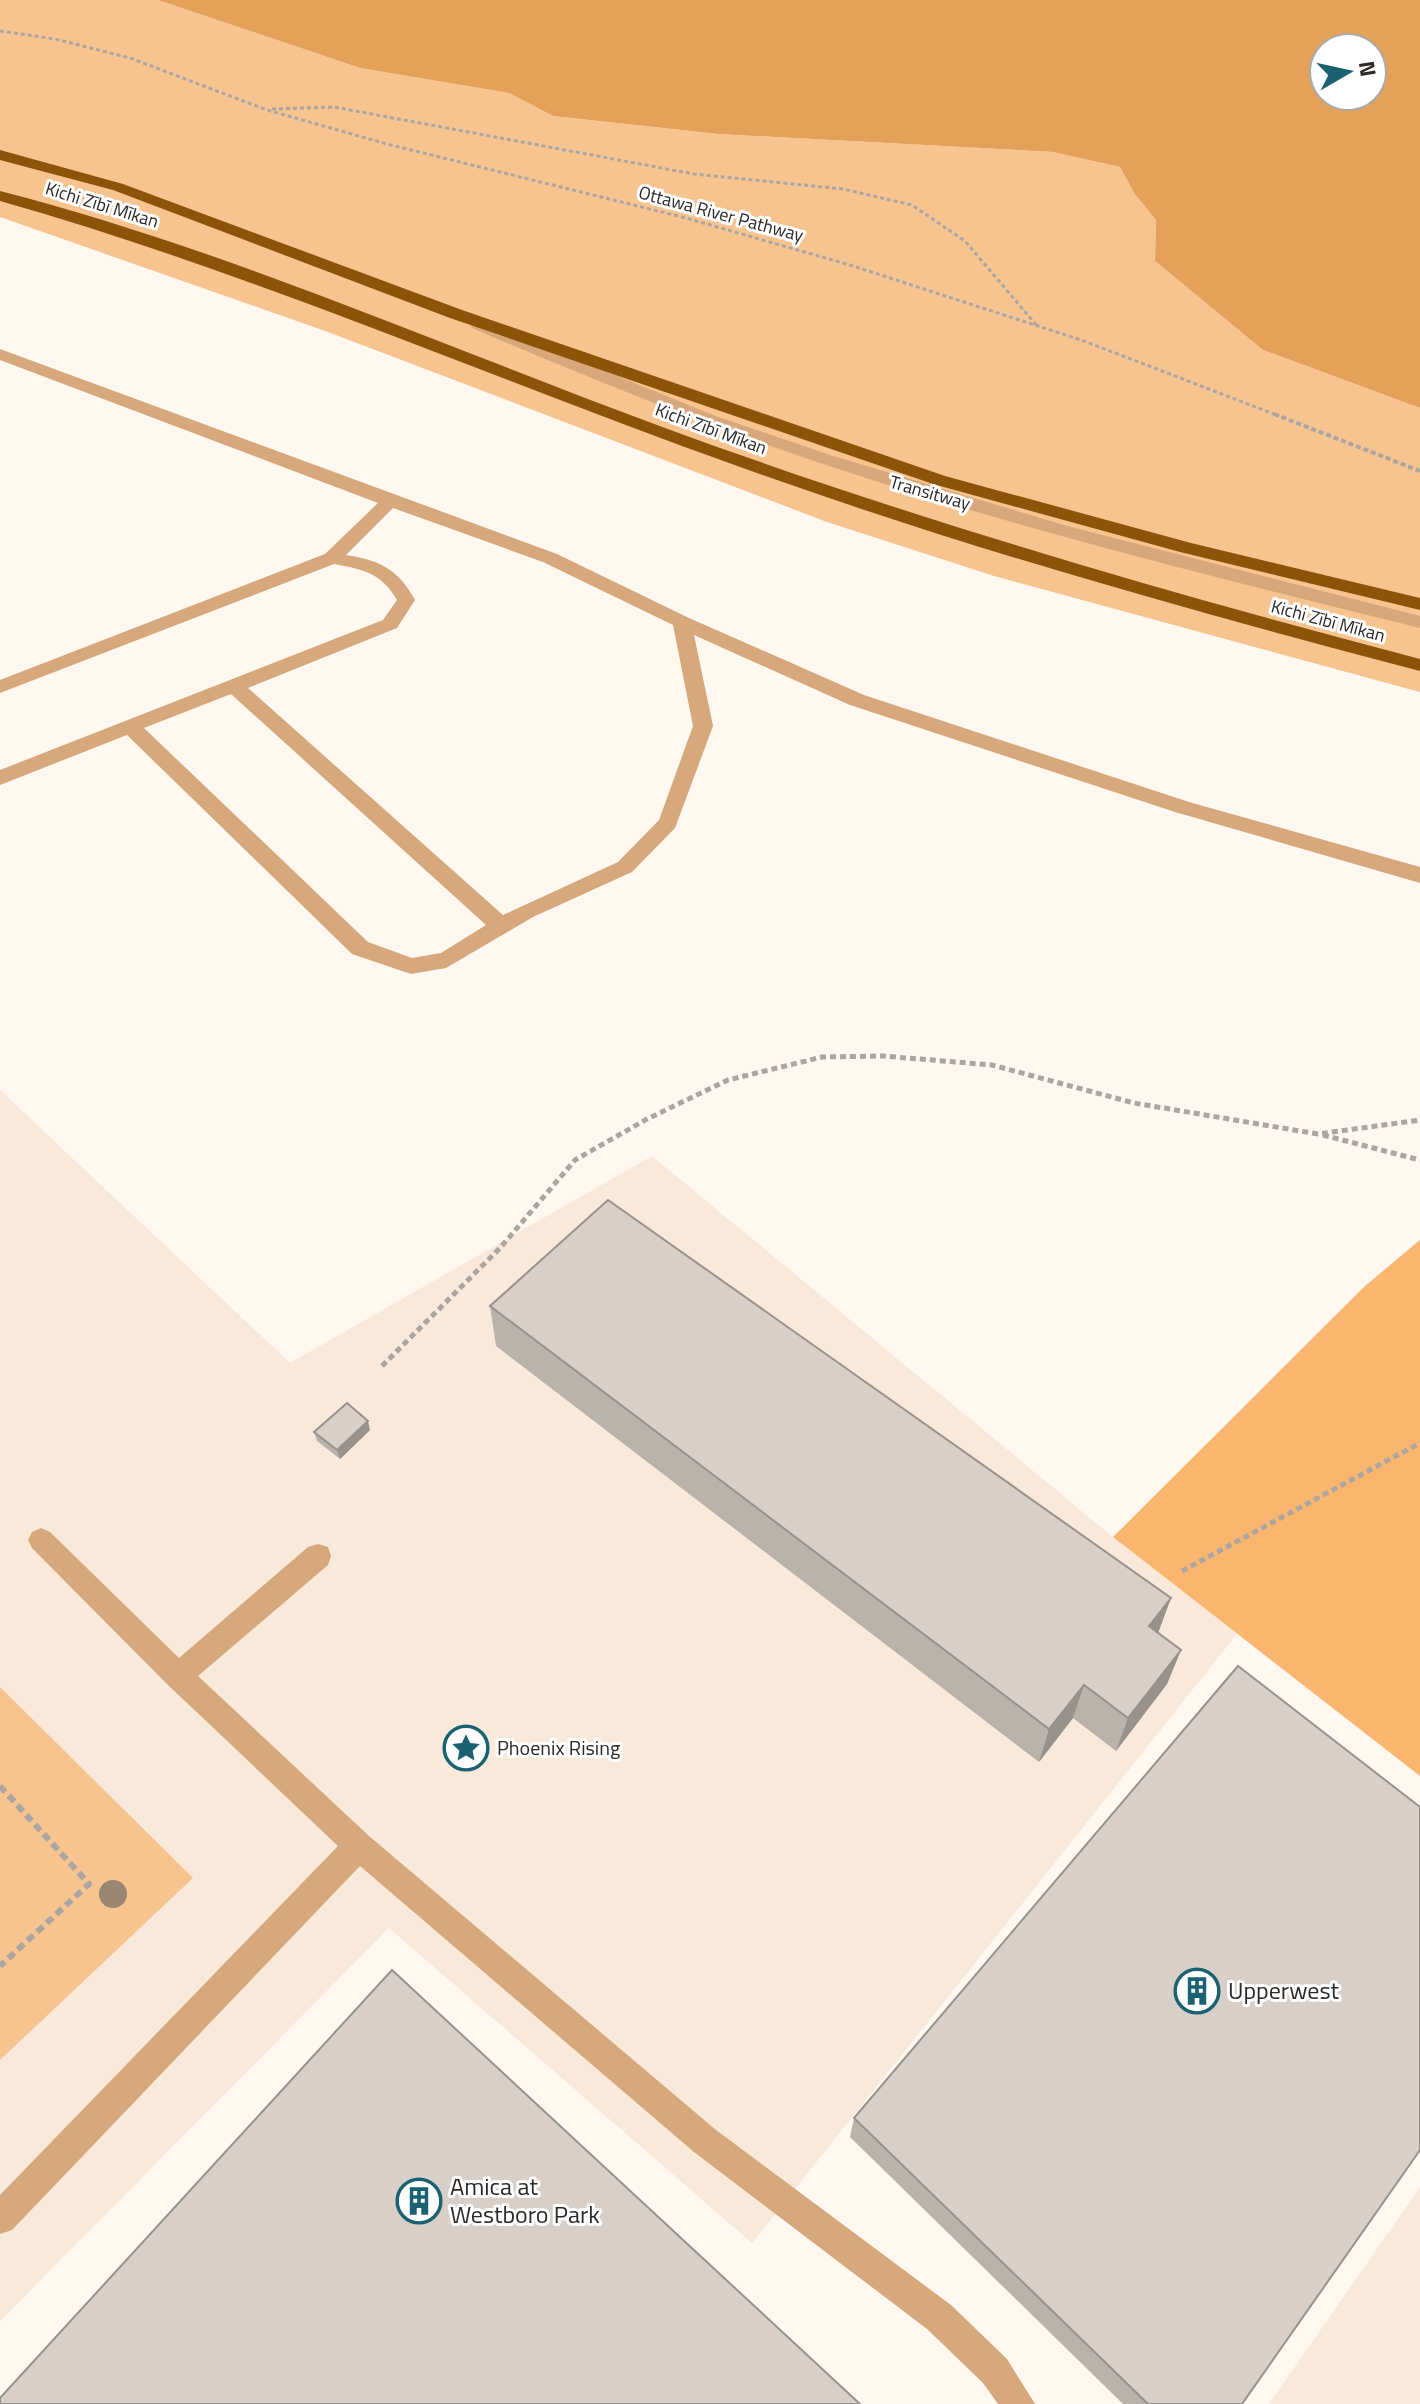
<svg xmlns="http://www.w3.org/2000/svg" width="1420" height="2404" font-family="'Titillium Web',sans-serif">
<rect width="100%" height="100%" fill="#fef8f1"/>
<!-- built -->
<g fill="#f8e9db">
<path d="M0 1090 290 1363 652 1156 1113 1537 1237 1634 752 2243 389 1928 0 2321Z"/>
<path d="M1420 2187V2404H1269Z"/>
</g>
<!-- green -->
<g fill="#f7c38f">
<path d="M0 0H158L360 68 509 93 553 116 718 134 1053 152 1120 167 1134 193 1156 220 1155 261 1263 350 1420 408V692L994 576 827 522 328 332 0 217Z"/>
<path d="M0 1687 193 1878 0 2060Z"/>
</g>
<!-- forest -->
<path fill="#fab66f" d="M1420 1240V1776L1113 1537 1365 1286Z"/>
<!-- water -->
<path fill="#e4a15a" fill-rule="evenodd" d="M158 0H1420V408L1263 350 1155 261 1156 220 1134 193 1120 167 1053 152 718 134 553 116 509 93 360 68ZM1324 48H1372V96H1324Z"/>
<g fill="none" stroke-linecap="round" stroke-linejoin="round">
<!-- path-far3 -->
<g stroke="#aba6a1" stroke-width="3" stroke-dasharray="4 3" stroke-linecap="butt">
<path d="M0 31 55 39 130 58 267 110 387 144 686 218 850 265 1084 341 1279 416"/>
<path d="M272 109 334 107 694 174 843 189 912 205 965 241 1038 327"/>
</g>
<!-- path-far2 -->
<path stroke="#aba6a1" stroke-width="4" stroke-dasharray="5 3" stroke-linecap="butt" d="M1274 414 1420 471"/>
<!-- path-far1 -->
<g stroke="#aba6a1" stroke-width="5" stroke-dasharray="6 4" stroke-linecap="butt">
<path d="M1323 1135 1420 1160"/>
<path d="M382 1366 500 1248 575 1160 647 1119 728 1080 822 1057 883 1056 992 1065 1134 1103 1318 1134 1420 1120"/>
<path d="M1182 1571 1420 1443"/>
</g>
<!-- path -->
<path stroke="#aba6a1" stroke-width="6" stroke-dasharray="8 5" stroke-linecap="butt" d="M0 1786 89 1884 0 1966"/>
<!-- minor -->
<g fill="#d6a87b" fill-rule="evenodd">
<path d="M478 319 713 415 830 455 1067 526 1420 616V628C1218 578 1015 528 817 462 700 423 586 377 472 328L470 324 472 320Z"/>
<path d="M0 349 557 554 689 618 864 695 1189 802 1420 867V883L1175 812 850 705 694 635 713 726 675 828 632 872 533 917 446 968 411 974 352 954 127 735 0 785V770L383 620 397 600C382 573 362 569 334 564L0 693V680L325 554 378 503 0 360ZM393 508 543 562 673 625 693 726 659 820 618 862 503 915 248 688 397 628 415 600C399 570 380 560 346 555ZM231 694 486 925 441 953 412 958 368 942 144 728Z"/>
<path d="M41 1528 50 1532 179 1658 308 1547 318 1544 328 1547 331 1556 328 1565 198 1676 369 1836 716 2130 951 2305 1007 2359 1035 2404H998L983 2383 927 2329 694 2152 360 1866 12 2230 0 2234V2195L338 1846 168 1685 32 1548 28 1540 32 1532Z"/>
</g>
<!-- highway -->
<g fill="#8b5409" fill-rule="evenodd">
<path d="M0 150 123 184 462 310 945 476 1191 543 1420 598V610L1180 552 933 484 450 318 113 190 0 160Z"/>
<path d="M0 191C229 250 445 347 665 428 913 519 1165 592 1420 659V671C1192 611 965 548 743 468 495 380 254 273 0 201Z"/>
</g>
</g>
<!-- trees -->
<circle fill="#998773" cx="113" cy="1894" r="14"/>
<!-- wall -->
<g fill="#bab3ac">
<path d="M490 1306 1171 1598 1158 1633 1181 1650 1167 1684 1116 1751 1073 1718 1039 1762 496 1346Z"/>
<path d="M370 1430 340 1459 317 1441 314 1432Z"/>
<path d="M854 2118 1242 2404H1123L850 2137Z"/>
</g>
<!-- shaded-wall -->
<g fill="#97928c">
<path d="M368 1421 370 1430 340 1459 337 1450Z"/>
<path d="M1171 1598 1158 1633 1149 1626Z"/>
<path d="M1181 1650 1167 1684 1116 1751 1128 1718Z"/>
<path d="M1084 1685 1073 1718 1039 1762 1049 1729Z"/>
</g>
<!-- building -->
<g fill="#d8d0c8" stroke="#97928c" stroke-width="2">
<path d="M608 1200 1171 1598 1149 1626 1181 1650 1128 1718 1084 1685 1049 1729 490 1306Z"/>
<path d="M347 1403 368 1421 337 1450 314 1432Z"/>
<path d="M1238 1666 1420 1807V2150L1242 2404H1148L854 2118Z"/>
<path d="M392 1970 860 2404H0V2398Z"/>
</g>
<!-- icons -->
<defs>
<g id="sight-ring" transform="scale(2.3)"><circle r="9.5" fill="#fff" stroke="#1a6171" stroke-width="1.5"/><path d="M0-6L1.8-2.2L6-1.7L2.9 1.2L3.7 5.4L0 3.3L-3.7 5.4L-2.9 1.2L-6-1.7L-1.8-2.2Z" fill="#1a6171"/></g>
<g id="building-ring" transform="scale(2.3)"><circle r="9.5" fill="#fff" stroke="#1a6171" stroke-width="1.5"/><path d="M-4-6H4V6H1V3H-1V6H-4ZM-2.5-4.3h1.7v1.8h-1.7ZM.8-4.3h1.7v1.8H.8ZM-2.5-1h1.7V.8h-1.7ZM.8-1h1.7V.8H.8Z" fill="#1a6171"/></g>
</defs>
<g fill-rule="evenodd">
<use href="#sight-ring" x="466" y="1748"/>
<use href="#building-ring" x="1197" y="1991"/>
<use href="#building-ring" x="419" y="2201"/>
</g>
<g text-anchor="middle" stroke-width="6" stroke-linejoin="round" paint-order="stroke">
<!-- far-street labels -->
<g font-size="18" fill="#2b2825" stroke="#fff">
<text transform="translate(102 205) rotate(17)" y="6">Kichi Zībī Mīkan</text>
<text transform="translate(721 214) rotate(15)" y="6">Ottawa River Pathway</text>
<text transform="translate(711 429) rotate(20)" y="6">Kichi Zībī Mīkan</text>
<text transform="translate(930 493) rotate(16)" y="6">Transitway</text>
<text transform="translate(1328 621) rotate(15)" y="6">Kichi Zībī Mīkan</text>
</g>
<!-- poi labels -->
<g font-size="20" fill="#2b2825" stroke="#fff" text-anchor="start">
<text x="497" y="1755">Phoenix Rising</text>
</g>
<!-- near-poi labels -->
<g font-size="24" fill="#2b2825" stroke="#fff" text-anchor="start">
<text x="1228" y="1999">Upperwest</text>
<text x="450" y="2195">Amica at<tspan x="450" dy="28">Westboro Park</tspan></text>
</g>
</g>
<!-- north arrow -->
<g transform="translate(1348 72) rotate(81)"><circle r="38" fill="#ffffff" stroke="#aaa9a8" stroke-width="2"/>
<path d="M0-6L14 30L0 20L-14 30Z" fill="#1a6171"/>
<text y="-12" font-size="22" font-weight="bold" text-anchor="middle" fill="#2b2825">N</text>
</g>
</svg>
